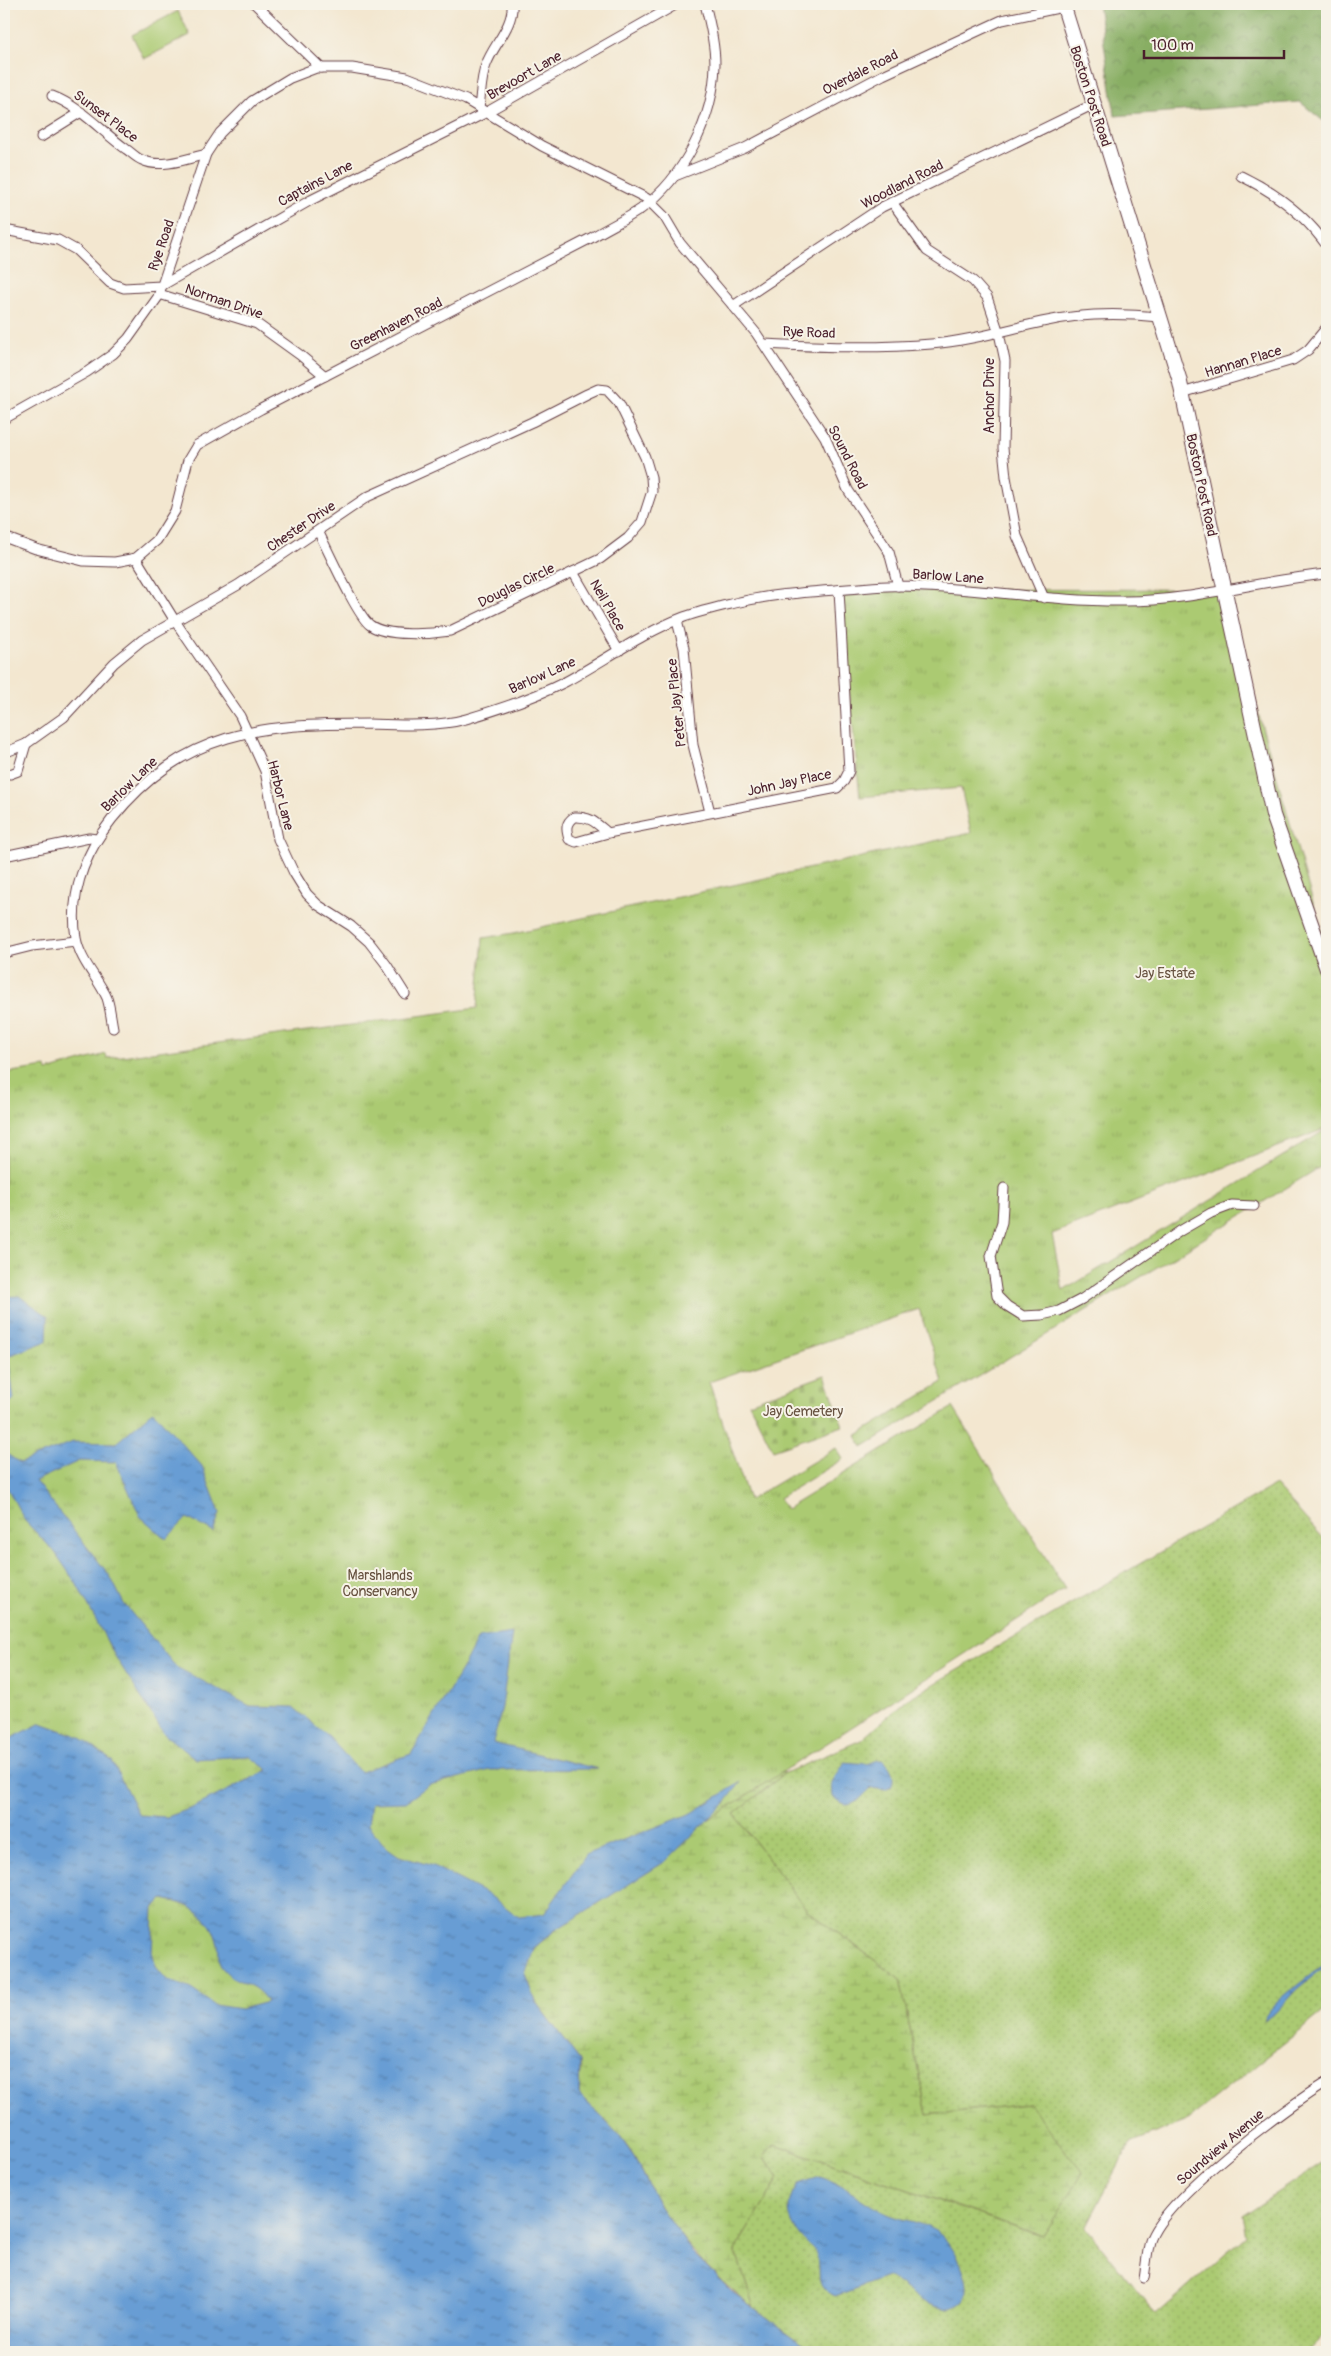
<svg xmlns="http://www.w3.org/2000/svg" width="1331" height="2356" font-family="Pangolin,sans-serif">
<defs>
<pattern id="grass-dots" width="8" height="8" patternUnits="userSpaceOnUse" patternTransform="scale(1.25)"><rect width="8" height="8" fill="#abca72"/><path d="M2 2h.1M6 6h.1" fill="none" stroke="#95ad63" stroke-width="1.8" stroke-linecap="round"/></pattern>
<pattern id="forest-crowns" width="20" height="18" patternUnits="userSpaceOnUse" patternTransform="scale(1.25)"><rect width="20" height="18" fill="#88ae64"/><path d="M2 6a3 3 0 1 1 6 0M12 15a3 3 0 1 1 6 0" fill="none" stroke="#718d53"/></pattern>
<pattern id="wetland-marsh" width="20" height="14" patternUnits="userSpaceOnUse" patternTransform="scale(1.25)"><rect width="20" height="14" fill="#abca72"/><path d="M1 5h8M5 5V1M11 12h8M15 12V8" fill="none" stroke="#95ad63"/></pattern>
<pattern id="cemetery-stones" width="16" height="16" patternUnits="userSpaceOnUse" patternTransform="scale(1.25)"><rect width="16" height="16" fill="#abca72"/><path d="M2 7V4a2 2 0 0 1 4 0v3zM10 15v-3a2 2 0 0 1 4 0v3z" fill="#95ad63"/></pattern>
<pattern id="park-tufts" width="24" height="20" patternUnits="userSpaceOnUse" patternTransform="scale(1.25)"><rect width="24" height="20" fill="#abca72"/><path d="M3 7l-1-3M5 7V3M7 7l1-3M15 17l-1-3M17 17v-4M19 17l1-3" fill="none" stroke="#95ad63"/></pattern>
<pattern id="water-ripples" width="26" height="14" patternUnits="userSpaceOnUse" patternTransform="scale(1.25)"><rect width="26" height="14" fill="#679dd4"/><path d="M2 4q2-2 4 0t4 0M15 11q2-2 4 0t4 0" fill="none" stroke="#577fac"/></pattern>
</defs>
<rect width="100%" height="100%" fill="#f7f3e8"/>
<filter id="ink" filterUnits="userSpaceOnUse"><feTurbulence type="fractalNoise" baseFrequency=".02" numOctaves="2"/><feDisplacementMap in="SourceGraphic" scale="10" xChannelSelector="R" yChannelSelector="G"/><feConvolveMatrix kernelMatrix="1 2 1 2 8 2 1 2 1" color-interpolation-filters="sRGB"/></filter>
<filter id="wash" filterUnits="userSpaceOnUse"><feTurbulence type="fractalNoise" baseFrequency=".0096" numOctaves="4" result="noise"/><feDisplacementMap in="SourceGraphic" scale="20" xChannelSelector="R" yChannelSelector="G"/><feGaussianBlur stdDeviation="1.12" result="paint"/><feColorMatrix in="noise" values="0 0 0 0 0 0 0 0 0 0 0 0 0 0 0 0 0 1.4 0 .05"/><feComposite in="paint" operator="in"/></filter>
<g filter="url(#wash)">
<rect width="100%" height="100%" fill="#f3e7d0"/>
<!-- grass -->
<path fill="url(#grass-dots)" stroke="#7a744e" d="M1275 1485 1324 1539H1327V2009L1185 2122 1130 2143 1086 2227 1156 2315 1246 2236 1242 2216 1327 2159V2331L1306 2352H814L754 2308 735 2250 779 2178 764 2156 774 2144 1042 2236 1029 2104 927 2115 900 1979 807 1910 734 1814 785 1773 861 1740 906 1700Z"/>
<!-- forest -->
<path fill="url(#forest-crowns)" stroke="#696648" d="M1098 4H1327V124L1300 102 1115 116Z"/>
<!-- wetland -->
<path fill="url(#wetland-marsh)" stroke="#7a744e" d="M4 1286 737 1762 785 1773 734 1814 807 1910 900 1979 927 2115 1029 2104 1083 2173 1043 2236 774 2144 764 2156 779 2178 735 2250 754 2308C717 2280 686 2247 661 2208 651 2192 644 2173 634 2157 620 2133 598 2114 579 2094L580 2061 535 2001 525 1975 534 1948 554 1931Z"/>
<!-- cemetery -->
<path fill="url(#cemetery-stones)" stroke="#7a744e" d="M825 1375 843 1426 773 1450 749 1403Z"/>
<!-- park -->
<path fill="url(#park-tufts)" stroke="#7a744e" d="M1234 589 1225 591 1230 616 1327 951V1128L1052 1234 1063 1291 1327 1129V1163L863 1447 856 1436 943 1382 919 1309 709 1382 749 1500 836 1448 843 1459 779 1498 786 1509 953 1407 1065 1589 375 2036 184 2003 4 1811V1073L46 1067 47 1071 106 1054 107 1058 477 1008 483 938 514 933 971 833 961 788 860 797 839 590Z"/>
<!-- pitch -->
<path fill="#abca72" stroke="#7a744e" d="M178 11 190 35 144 59 132 35Z"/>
<!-- water -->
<g fill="url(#water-ripples)" stroke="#585e80" fill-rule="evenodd">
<path d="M19 1296 48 1316 47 1341 8 1356 14 1399 4 1409V1297Z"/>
<path d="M153 1411 202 1466 220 1513 213 1532 187 1518 166 1539 140 1516 116 1462 79 1461 35 1481 110 1576 124 1604 176 1667 250 1706 293 1707 329 1737 360 1772 411 1754 462 1669 478 1638 512 1633 502 1707 493 1743 598 1769 490 1770 429 1785 406 1802 371 1803 368 1825 385 1846 399 1856 433 1866 489 1895 519 1917 544 1914 587 1854 692 1813 741 1782 725 1803 666 1861 554 1931 534 1948 525 1975 535 2001 580 2061 579 2094 618 2134 634 2157 660 2207 692 2252 731 2291 814 2352H4V1742L41 1723 80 1737 112 1761 139 1815 167 1817 192 1808 268 1770 249 1756 196 1759 165 1735 115 1656 76 1583 54 1551 25 1521 4 1482V1452L20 1463 73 1442 116 1443ZM162 1899C191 1904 211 1914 218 1945 220 1955 216 1962 224 1970 237 1985 256 1981 267 2002L241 2009 214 2005 191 1989 166 1979 157 1968 152 1956 154 1908Z"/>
<path d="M877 1760H882C891 1765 896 1778 891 1787L885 1790 871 1788C858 1800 851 1813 833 1797L832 1782 845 1762 867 1764Z"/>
<path d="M1327 1962V1965L1297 1989 1275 2013 1263 2021C1270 2002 1311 1976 1327 1962Z"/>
<path d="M820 2177C844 2184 861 2201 883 2212 903 2222 925 2221 942 2236 955 2248 978 2289 961 2303 956 2307 950 2309 943 2308 921 2305 906 2286 887 2277L835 2296C811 2284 824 2273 816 2254 814 2248 807 2244 803 2239 787 2221 784 2204 798 2184Z"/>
</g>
</g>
<g filter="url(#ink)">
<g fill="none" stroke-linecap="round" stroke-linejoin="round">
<!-- street casing -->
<g stroke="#633d44" stroke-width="11">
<g id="street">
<path d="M255 4 321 68"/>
<path d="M52 96C81 107 101 131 126 149 131 152 136 158 142 160 160 169 187 159 206 154"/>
<path d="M479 108C481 94 481 77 486 65 493 45 514 26 512 4"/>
<path d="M41 137 81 112"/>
<path d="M675 176 745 148 883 75 1002 20 1063 7"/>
<path d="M1241 176C1276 193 1305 214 1327 246"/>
<path d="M892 202 927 251 973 281 987 297 999 333 1005 361 1003 448 1006 477 1017 536 1044 598"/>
<path d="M4 230 58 240 76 250 110 283 124 288 161 286 311 200 487 112 677 4"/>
<path d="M159 294 257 324 300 355 325 376"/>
<path d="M733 306 882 207 1094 104"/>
<path d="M764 344C819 347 875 349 931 344 969 341 1005 330 1042 322 1081 313 1120 313 1159 317"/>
<path d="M1182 393 1293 360 1308 350 1327 327"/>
<path d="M4 419 87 372 113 354 128 339 158 297 206 154 220 133 252 101 290 78 316 68H352L407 77 466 100 542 146 646 198 664 216 680 243 756 333 825 437 848 490 889 552 898 586"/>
<path d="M4 537 36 549 83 561 115 562 136 558 157 540 175 511 188 460 197 445 261 409 591 238C607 228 625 220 641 209 684 178 714 118 715 64 715 44 710 23 705 4"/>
<path d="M136 558 175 621 240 716 265 771 278 839 294 873 307 894 318 905 351 926 369 942 386 964 405 994"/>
<path d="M573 572 619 651"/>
<path d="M677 621 684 648 693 745 710 812"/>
<path d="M4 753 26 744 64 717 114 663 142 640 238 585 367 497 532 422 587 394 598 389 607 390 619 403 645 457 651 477 652 491 642 522 628 538 600 559 450 631C431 634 386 637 370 625 357 616 327 548 318 531"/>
<path d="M4 772 10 774 18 771 26 744"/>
<path d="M574 817C590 816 596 823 608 833L576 842 569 839C566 830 565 823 574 817Z"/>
<path d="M608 833 837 788 844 781 849 771 839 590"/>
<path d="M4 856 89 838 96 839"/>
<path d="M4 953 32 946 76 941"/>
<path d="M113 1028C111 1018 110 1007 107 998 98 978 80 961 76 938 69 894 85 853 112 819 184 730 261 724 369 724 399 725 438 727 466 719 500 709 534 698 565 682 604 661 642 633 684 617 700 611 718 607 735 603 772 594 810 592 847 589 865 588 883 585 900 586 975 587 1050 602 1126 601 1193 601 1261 580 1327 574"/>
<path d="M1004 1188 1002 1222 991 1256 997 1296 1007 1306 1023 1316 1042 1315 1059 1311 1082 1299 1180 1231 1211 1213 1232 1205 1254 1206"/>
<path d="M1144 2278C1146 2266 1147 2252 1150 2241 1165 2197 1286 2107 1327 2082"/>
</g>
</g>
<!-- primary casing -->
<g stroke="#633d44" stroke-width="16">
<path id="primary" d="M1063 4 1179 378 1273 815 1327 969"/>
</g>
<!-- street -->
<use href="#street" stroke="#fff" stroke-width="9"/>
<!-- primary -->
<use href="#primary" stroke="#fff" stroke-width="14"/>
</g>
</g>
<g text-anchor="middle" stroke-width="4" stroke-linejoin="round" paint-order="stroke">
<!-- street labels -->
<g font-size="14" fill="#4a1f2b" stroke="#f7f3e8">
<text transform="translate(860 72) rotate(-27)" y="5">Overdale Road</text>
<text transform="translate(524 75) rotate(-30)" y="5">Brevoort Lane</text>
<text transform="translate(1091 96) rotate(72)" y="5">Boston Post Road</text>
<text transform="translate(106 116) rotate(37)" y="5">Sunset Place</text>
<text transform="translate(315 183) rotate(-28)" y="5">Captains Lane</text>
<text transform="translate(902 184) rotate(-27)" y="5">Woodland Road</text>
<text transform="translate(161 245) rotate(-71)" y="5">Rye Road</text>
<text transform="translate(224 301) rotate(19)" y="5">Norman Drive</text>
<text transform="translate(396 324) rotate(-27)" y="5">Greenhaven Road</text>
<text transform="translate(809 332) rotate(2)" y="5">Rye Road</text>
<text transform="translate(1243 361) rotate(-17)" y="5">Hannan Place</text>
<text transform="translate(989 396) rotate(-90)" y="5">Anchor Drive</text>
<text transform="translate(848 457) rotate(63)" y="5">Sound Road</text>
<text transform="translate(1202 485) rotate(78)" y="5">Boston Post Road</text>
<text transform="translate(301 526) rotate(-34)" y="5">Chester Drive</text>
<text transform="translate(948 576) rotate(4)" y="5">Barlow Lane</text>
<text transform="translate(516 585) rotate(-26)" y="5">Douglas Circle</text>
<text transform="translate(608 605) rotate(60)" y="5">Neil Place</text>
<text transform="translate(542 675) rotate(-24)" y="5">Barlow Lane</text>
<text transform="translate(676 703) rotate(-96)" y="5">Peter Jay Place</text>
<text transform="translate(789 782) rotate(-12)" y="5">John Jay Place</text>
<text transform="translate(129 784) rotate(-44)" y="5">Barlow Lane</text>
<text transform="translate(281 795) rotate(76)" y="5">Harbor Lane</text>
<text transform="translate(1220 2147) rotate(-40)" y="5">Soundview Avenue</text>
</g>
<!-- park labels -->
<g font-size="14" fill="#675240" stroke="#f7f3e8">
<text x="1165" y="978">Jay Estate</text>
<text x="803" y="1416">Jay Cemetery</text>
<text x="380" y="1580">Marshlands<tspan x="380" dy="16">Conservancy</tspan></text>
</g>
</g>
<!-- margin -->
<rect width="1331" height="2356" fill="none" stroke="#f7f3e8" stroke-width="20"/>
<!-- scale -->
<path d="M1144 50v8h140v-8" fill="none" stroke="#4a1f2b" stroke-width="2.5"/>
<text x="1151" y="50" font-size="15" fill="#4a1f2b" stroke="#f7f3e8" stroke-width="4" paint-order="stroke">100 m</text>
</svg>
